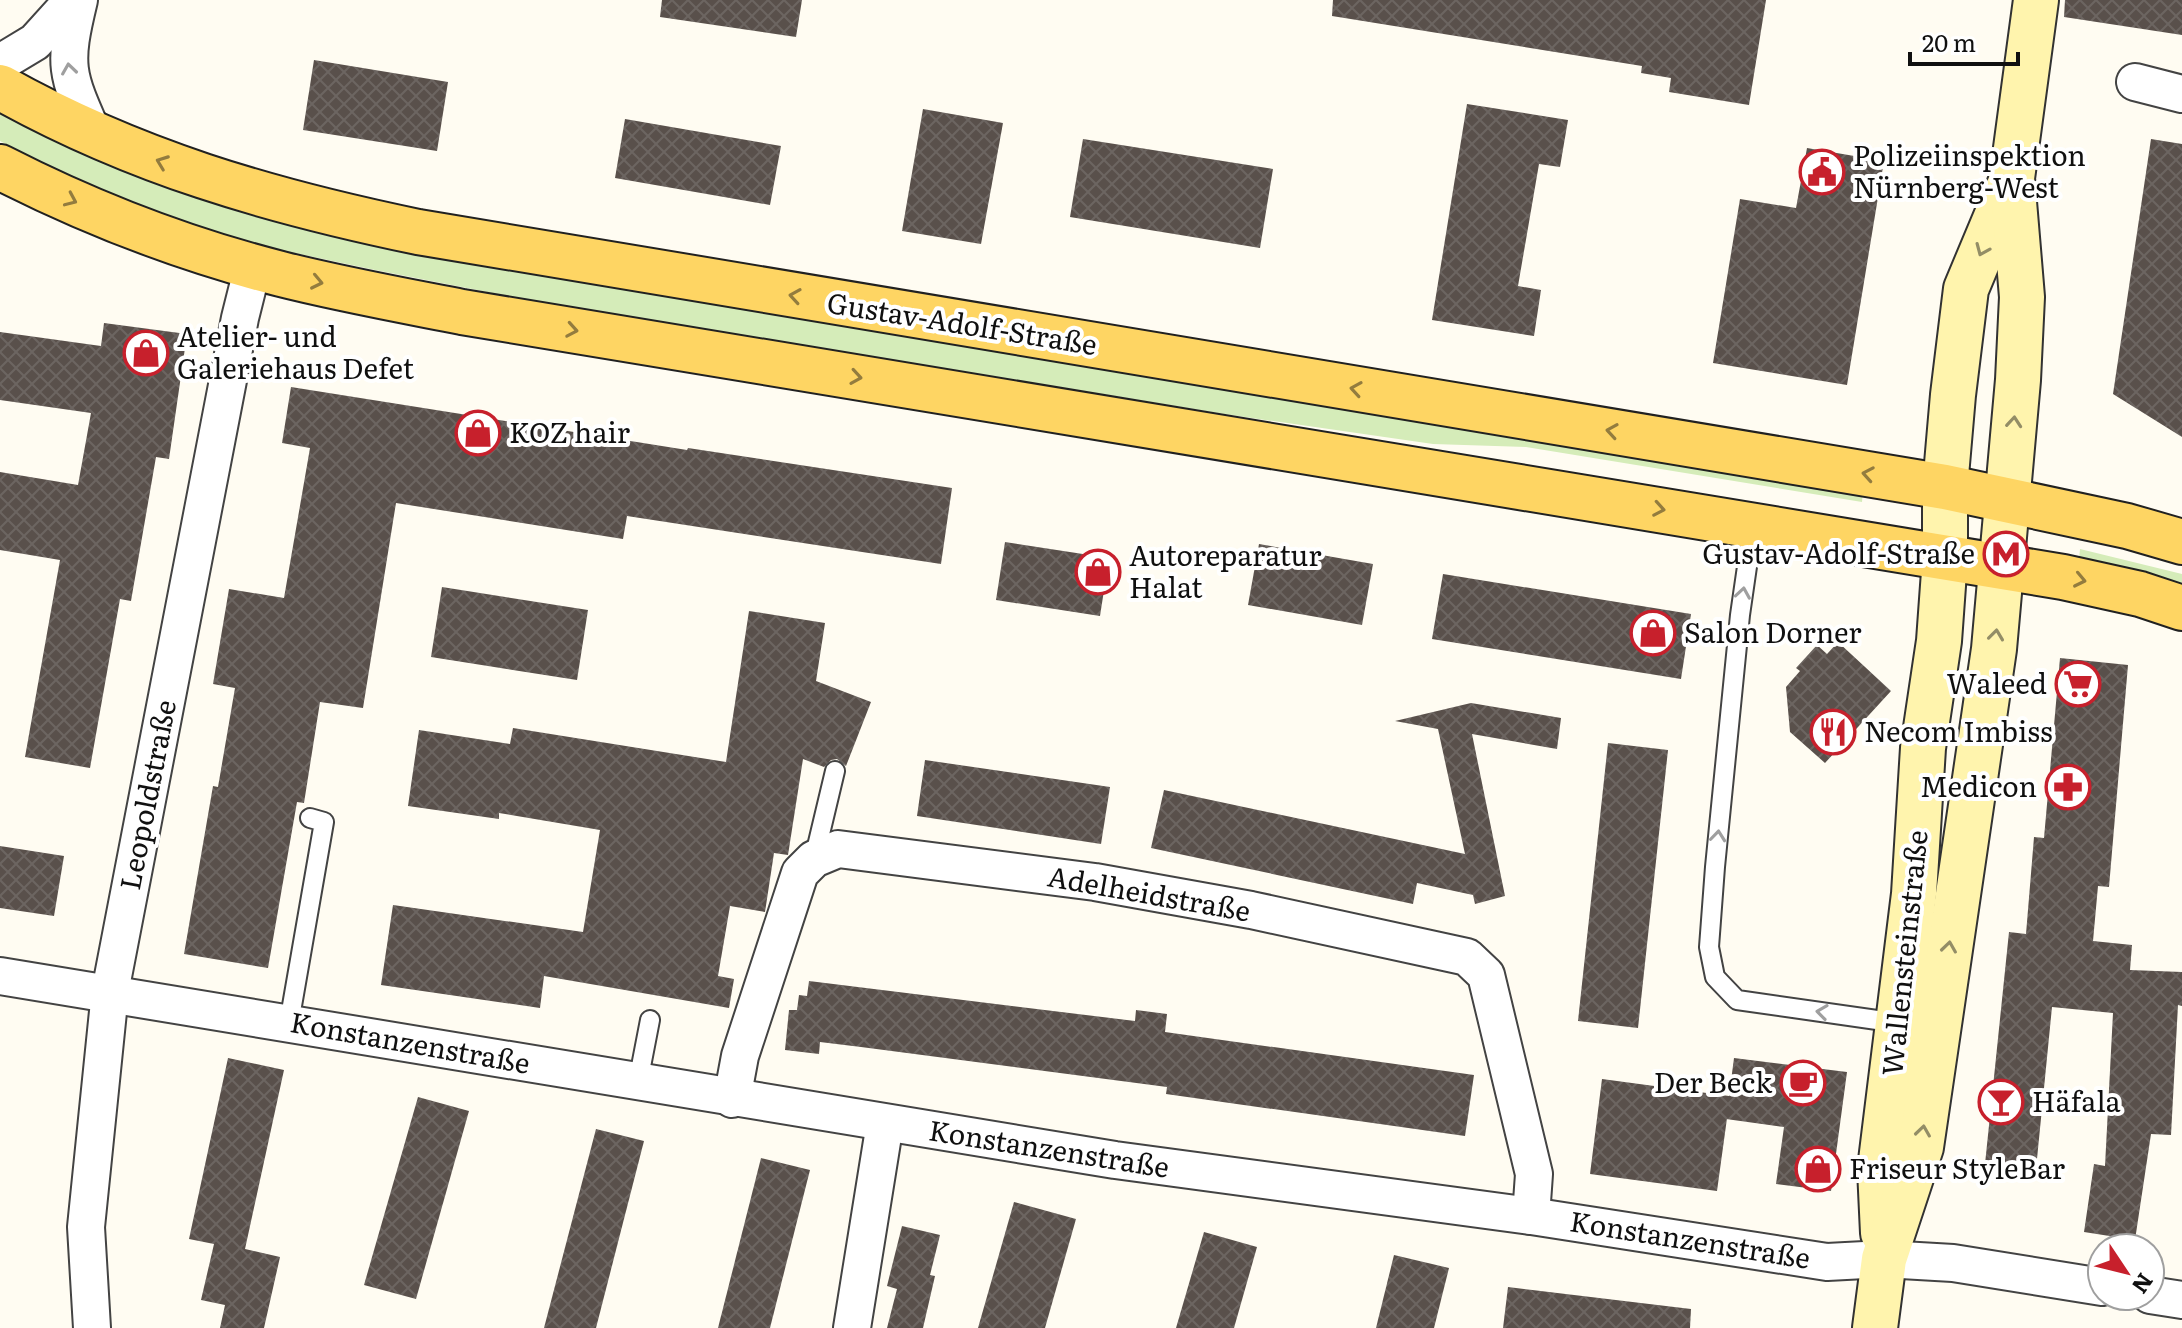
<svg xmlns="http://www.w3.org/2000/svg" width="2182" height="1328" font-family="Literata,serif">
<defs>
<pattern id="building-cross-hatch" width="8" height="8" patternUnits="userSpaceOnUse" patternTransform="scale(2)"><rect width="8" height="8" fill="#59504b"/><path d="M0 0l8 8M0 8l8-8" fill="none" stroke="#6c6561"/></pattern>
</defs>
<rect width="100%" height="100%" fill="#fffcf2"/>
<!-- grass -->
<g fill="#d5ecb9">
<path d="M0 108 128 171 1863 490 1862 502 1526 447 1433 444 1224 414 528 300 375 270 252 244 155 212 47 165 0 141Z"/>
<path d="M2080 549 2182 574V587L2079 560Z"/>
</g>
<!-- building -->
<g fill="url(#building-cross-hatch)">
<path d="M662 0H802L796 37 660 17Z"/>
<path d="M1333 0H1766L1749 105 1669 92 1671 78 1641 73 1642 66 1332 16Z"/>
<path d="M2065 0H2182V35L2064 17Z"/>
<path d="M314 60 448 82 437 151 303 130Z"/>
<path d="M1467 104 1568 120 1560 167 1539 164 1518 286 1541 290 1534 336 1432 320Z"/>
<path d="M923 109 1003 123 981 244 902 231Z"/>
<path d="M625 119 781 146 770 205 615 178Z"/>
<path d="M1083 139 1273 169 1260 248 1070 217Z"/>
<path d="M2151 139 2182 144V437L2113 394Z"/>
<path d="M1807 148 1884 161 1847 385 1713 363 1740 199 1796 208Z"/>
<path d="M104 323 187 334 169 459 156 457 131 601 120 599 90 768 25 757 60 560 0 550V472L78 485 91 413 0 400V332L101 346Z"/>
<path d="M291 387 687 450 688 448 952 488 941 564 627 516 623 539 396 503 363 708 320 702 304 803 297 802 268 968 184 954 213 786 218 787 235 688 213 684 229 589 284 598 310 448 282 443Z"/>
<path d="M1005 542 1109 558 1100 616 996 600Z"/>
<path d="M1259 544 1373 564 1362 625 1248 605Z"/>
<path d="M1443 574 1691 614 1681 679 1432 639Z"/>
<path d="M442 587 588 610 577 680 431 657Z"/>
<path d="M749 611 825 623 816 681 871 702 846 766 837 759 831 760 824 767 803 759 788 855 774 853 765 912 730 906 718 976 734 979 729 1008 544 976 540 1008 381 985 393 905 583 932 600 830 499 813V819L408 806 419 730 510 744 513 728 726 762Z"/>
<path d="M1838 642 1891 691 1825 763 1790 732 1786 687 1800 671 1796 668 1817 645 1827 654Z"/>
<path d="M2060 658 2128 665 2109 887 2098 886 2093 941 2132 945 2130 970 2182 972V1006L2178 1005 2171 1135 2151 1134 2135 1240 2084 1232 2094 1164 2105 1166 2113 1013 2052 1007 2036 1169 1985 1164 2009 932 2026 934 2034 837 2044 838Z"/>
<path d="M1471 703 1561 718 1557 749 1472 734 1505 896 1475 904 1473 895 1417 883 1413 904 1151 848 1164 790 1465 854 1438 729 1395 721Z"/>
<path d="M1608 743 1668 750 1638 1028 1578 1021Z"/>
<path d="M925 760 1110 787 1101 844 917 816Z"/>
<path d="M0 846 64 856 54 916 0 908Z"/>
<path d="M809 981 1135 1021 1136 1010 1167 1014 1165 1032 1474 1075 1465 1136 1166 1094 1167 1087 861 1047 820 1042 819 1054 785 1050 789 1010H797L799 995 807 996Z"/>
<path d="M228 1058 284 1070 245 1249 280 1257 264 1328H220L225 1305 201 1300 214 1244 189 1239Z"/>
<path d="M1734 1058 1847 1072 1831 1191 1776 1184 1784 1127 1726 1119 1728 1111 1717 1191 1590 1174 1602 1079 1729 1096Z"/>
<path d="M418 1097 469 1111 416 1299 364 1285Z"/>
<path d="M596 1129 644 1141 596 1328H544Z"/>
<path d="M761 1158 810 1170 770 1328H718Z"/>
<path d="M1014 1202 1076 1219 1045 1328H978Z"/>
<path d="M902 1226 940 1235 930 1275 935 1276 923 1328H887L897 1289 887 1286Z"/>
<path d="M1204 1232 1257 1247 1234 1328H1176Z"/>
<path d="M1394 1255 1449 1268 1434 1328H1376Z"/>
<path d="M1508 1287 1691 1309 1690 1328H1503Z"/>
</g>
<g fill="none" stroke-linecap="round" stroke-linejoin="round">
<!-- lane casing -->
<g stroke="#434343" stroke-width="22">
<g id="lane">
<path d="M1753 525 1740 615 1715 867 1709 947 1715 977 1737 1000 1898 1023"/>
<path d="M814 859 835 771"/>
<path d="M289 1023 324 822 310 818"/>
<path d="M638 1082 650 1020"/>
</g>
</g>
<!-- street casing -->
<g stroke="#434343" stroke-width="40">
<g id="street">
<path d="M79 0C63 66 66 73 93 134"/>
<path d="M0 63 35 42 73 0"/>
<path d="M2135 82 2182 94"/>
<path d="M0 976 1115 1160 1531 1216 1827 1262 1884 1259 1953 1263 2102 1287"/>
<path d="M732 1099 740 1056 800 873 814 859 838 849 1095 882 1251 910 1467 957 1486 975 1534 1174 1531 1216"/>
<path d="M2150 1295 2182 1300"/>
<path d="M92 1328 86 1227 110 992 240 318 253 266"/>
<path d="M852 1328 885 1123"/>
</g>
</g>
<!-- secondary casing -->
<g stroke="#323232" stroke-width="48">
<g id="secondary">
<path d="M1883 1233 1880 1169 1914 894 1923 748 1939 641 1945 558V487L1953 395 1966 289 2010 184"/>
<path d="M1875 1328 1884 1259 1921 1147 1994 649 2018 380 2022 297 2012 178 2036 0"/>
</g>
</g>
<!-- primary casing -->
<g stroke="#212121" stroke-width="48">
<g id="primary">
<path d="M0 87C134 162 269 201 418 232L1945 487 2127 526 2182 542"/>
<path d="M0 167C90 213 183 249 281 274 340 289 401 300 462 312L2063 577 2140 594 2182 608"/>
</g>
</g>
<!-- lane -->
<use href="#lane" stroke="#fff" stroke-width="18"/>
<!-- street -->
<use href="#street" stroke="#fff" stroke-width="36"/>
<!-- secondary -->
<use href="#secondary" stroke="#fff4ad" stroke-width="44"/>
<!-- primary -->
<use href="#primary" stroke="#fed563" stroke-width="44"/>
</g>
<!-- one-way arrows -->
<defs><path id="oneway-chevron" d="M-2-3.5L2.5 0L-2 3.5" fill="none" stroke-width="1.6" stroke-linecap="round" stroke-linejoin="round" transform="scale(2)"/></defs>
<g stroke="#9f9f9f">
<use href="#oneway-chevron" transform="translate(69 69) rotate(-98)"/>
<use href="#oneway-chevron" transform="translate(1743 593) rotate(-81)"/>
<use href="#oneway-chevron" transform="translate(1718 836) rotate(-84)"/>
<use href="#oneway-chevron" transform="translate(1822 1012) rotate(-172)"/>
</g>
<g stroke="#937c3e">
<use href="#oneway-chevron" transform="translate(162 162) rotate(-159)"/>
<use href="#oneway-chevron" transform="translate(71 200) rotate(24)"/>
<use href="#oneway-chevron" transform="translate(317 282) rotate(12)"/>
<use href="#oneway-chevron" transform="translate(795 296) rotate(-171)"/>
<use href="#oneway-chevron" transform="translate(572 330) rotate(10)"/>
<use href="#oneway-chevron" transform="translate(856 377) rotate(9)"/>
<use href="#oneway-chevron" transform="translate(1356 389) rotate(-171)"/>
<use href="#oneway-chevron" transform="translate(1612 431) rotate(-171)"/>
<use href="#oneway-chevron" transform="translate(1868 474) rotate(-170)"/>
<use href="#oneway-chevron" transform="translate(1659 509) rotate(10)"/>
<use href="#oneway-chevron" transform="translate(2080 580) rotate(12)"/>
</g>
<g stroke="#938d66">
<use href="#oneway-chevron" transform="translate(1982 250) rotate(113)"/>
<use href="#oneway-chevron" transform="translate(2014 422) rotate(-85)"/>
<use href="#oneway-chevron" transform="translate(1996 635) rotate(-83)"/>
<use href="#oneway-chevron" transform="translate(1949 947) rotate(-82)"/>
<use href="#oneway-chevron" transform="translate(1923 1131) rotate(-82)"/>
</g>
<!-- icons -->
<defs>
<g id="civic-ring" transform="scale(2.3)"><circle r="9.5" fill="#fff" stroke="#c7202c" stroke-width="1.5"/><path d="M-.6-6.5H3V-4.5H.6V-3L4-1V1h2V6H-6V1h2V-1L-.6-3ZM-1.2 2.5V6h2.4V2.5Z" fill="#c7202c"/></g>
<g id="shop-ring" transform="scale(2.3)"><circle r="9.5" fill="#fff" stroke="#c7202c" stroke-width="1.5"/><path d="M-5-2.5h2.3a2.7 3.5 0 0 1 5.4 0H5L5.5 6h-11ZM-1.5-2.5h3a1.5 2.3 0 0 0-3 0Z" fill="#c7202c"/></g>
<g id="metro-ring" transform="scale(2.3)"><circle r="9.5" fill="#fff" stroke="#c7202c" stroke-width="1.5"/><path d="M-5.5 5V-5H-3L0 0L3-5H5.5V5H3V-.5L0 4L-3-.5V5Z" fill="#c7202c"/></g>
<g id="supermarket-ring" transform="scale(2.3)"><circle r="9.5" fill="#fff" stroke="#c7202c" stroke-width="1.5"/><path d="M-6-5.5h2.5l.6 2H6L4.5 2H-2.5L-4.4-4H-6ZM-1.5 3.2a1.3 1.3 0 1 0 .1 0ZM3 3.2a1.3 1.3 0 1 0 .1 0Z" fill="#c7202c"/></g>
<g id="restaurant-ring" transform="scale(2.3)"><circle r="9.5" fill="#fff" stroke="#c7202c" stroke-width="1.5"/><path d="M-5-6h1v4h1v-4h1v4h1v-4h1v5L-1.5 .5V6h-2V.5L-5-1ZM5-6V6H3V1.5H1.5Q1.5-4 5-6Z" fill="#c7202c"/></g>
<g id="pharmacy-ring" transform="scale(2.3)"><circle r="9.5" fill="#fff" stroke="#c7202c" stroke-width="1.5"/><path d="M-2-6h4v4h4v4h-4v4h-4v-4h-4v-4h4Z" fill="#c7202c"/></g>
<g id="cafe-ring" transform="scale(2.3)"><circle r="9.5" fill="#fff" stroke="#c7202c" stroke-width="1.5"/><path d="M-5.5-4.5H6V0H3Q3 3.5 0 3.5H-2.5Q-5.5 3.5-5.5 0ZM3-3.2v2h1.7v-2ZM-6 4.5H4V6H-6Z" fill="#c7202c"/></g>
<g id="bar-ring" transform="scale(2.3)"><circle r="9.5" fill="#fff" stroke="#c7202c" stroke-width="1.5"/><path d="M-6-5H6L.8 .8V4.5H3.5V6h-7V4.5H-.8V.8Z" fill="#c7202c"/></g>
</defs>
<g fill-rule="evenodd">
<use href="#civic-ring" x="1822" y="172"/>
<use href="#shop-ring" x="146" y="353"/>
<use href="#shop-ring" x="478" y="433"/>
<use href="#metro-ring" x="2006" y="554"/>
<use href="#shop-ring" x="1098" y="572"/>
<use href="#shop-ring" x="1653" y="633"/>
<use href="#supermarket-ring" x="2078" y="684"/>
<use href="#restaurant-ring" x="1833" y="732"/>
<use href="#pharmacy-ring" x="2068" y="787"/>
<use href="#cafe-ring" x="1803" y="1083"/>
<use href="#bar-ring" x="2001" y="1102"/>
<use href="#shop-ring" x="1818" y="1169"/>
</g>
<g text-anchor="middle" stroke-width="8" stroke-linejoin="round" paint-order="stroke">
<!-- poi labels -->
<g font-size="28" fill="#101010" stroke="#fff" text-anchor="start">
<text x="1853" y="166">Polizeiinspektion<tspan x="1853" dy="32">Nürnberg-West</tspan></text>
<text x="177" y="347">Atelier- und<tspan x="177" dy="32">Galeriehaus Defet</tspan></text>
<text x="509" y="443">KOZ hair</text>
<text x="1975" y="564" text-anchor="end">Gustav-Adolf-Straße</text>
<text x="1129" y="566">Autoreparatur<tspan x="1129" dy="32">Halat</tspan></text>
<text x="1684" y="643">Salon Dorner</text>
<text x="2047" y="694" text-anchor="end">Waleed</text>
<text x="1864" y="742">Necom Imbiss</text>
<text x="2037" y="797" text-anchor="end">Medicon</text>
<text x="1772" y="1093" text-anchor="end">Der Beck</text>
<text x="2032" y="1112">Häfala</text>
<text x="1849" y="1179">Friseur StyleBar</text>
</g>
<!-- street labels -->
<g font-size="28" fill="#101010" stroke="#fff">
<text transform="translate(962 324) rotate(9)" y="10">Gustav-Adolf-Straße</text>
<text transform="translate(148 795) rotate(-79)" y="10">Leopoldstraße</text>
<text transform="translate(1149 894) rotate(10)" y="10">Adelheidstraße</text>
<text transform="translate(1905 953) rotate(-84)" y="10">Wallensteinstraße</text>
<text transform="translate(410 1043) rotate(10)" y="10">Konstanzenstraße</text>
<text transform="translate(1049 1149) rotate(9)" y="10">Konstanzenstraße</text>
<text transform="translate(1690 1240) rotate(9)" y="10">Konstanzenstraße</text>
</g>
</g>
<!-- north arrow -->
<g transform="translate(2126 1272) rotate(125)"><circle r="38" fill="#ffffff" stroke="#9f9f9f" stroke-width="2"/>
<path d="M0-6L14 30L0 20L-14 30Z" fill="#c7202c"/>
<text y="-12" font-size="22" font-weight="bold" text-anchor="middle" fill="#101010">N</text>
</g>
<!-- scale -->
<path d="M1910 52v12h108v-12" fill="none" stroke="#101010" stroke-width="4"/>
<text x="1922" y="52" font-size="24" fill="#101010" stroke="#ffffff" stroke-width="6" paint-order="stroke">20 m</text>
</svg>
